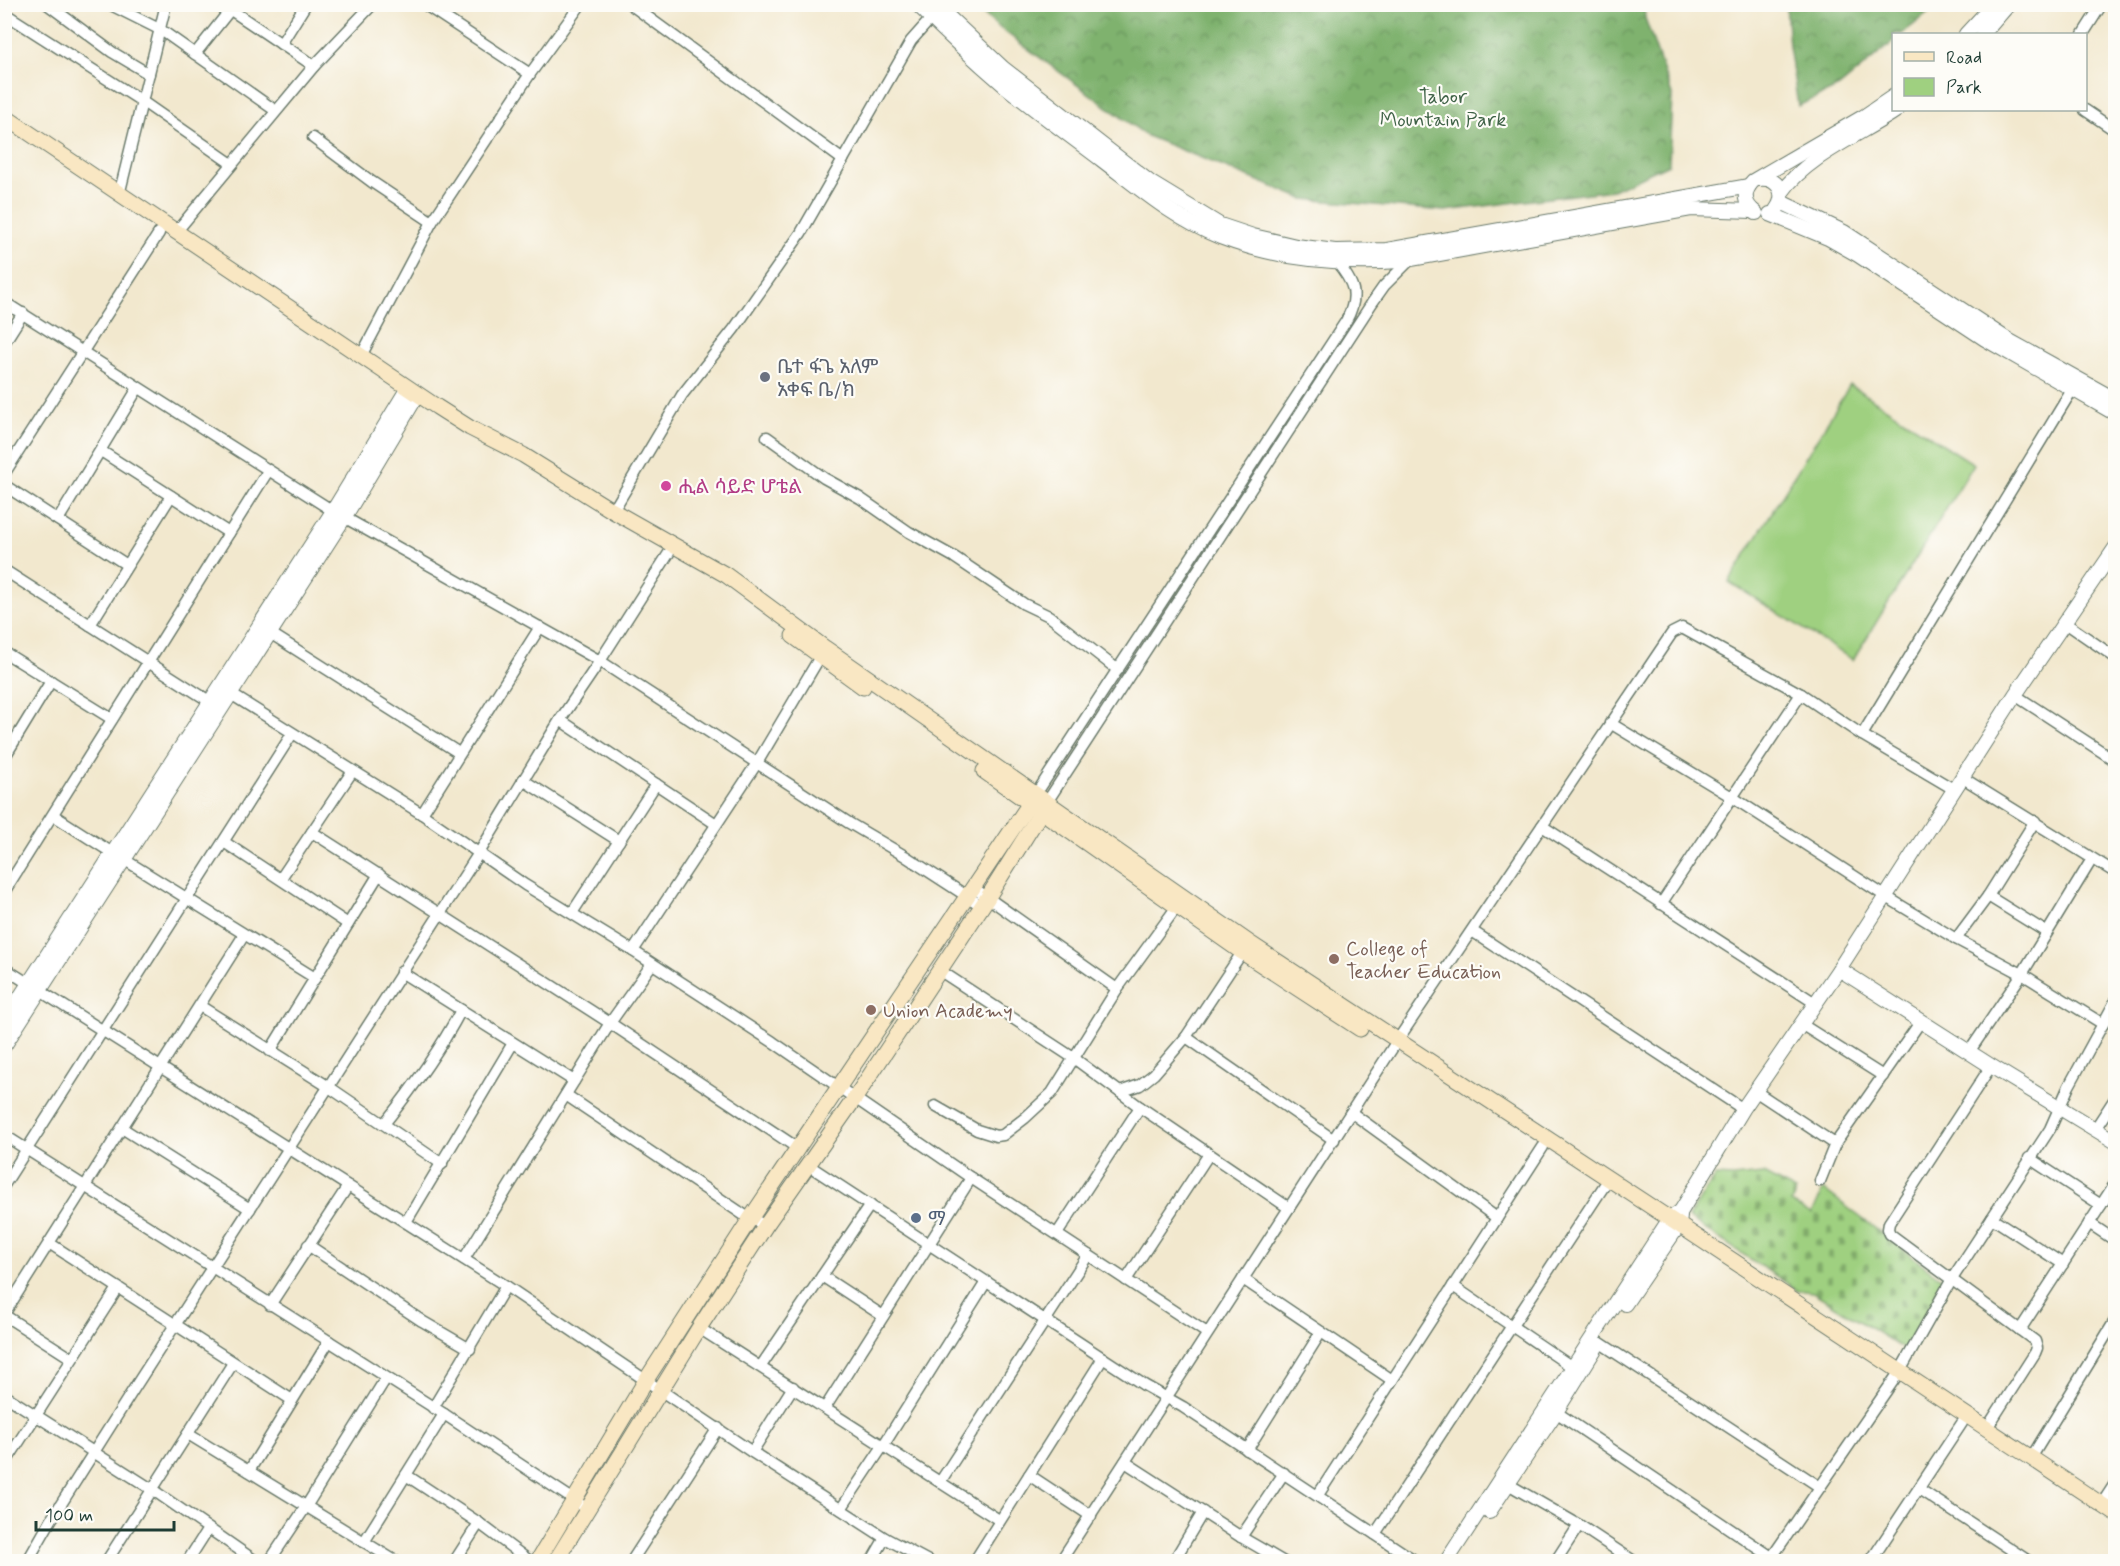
<svg xmlns="http://www.w3.org/2000/svg" width="2120" height="1566" font-family="Mynerve,'Noto Sans Ethiopic',sans-serif">
<defs>
<pattern id="forest-crowns" width="20" height="18" patternUnits="userSpaceOnUse" patternTransform="scale(1.5)"><rect width="20" height="18" fill="#7fb26e"/><path d="M2 6a3 3 0 1 1 6 0M12 15a3 3 0 1 1 6 0" fill="none" stroke="#67925b"/></pattern>
<pattern id="cemetery-stones" width="16" height="16" patternUnits="userSpaceOnUse" patternTransform="scale(1.5)"><rect width="16" height="16" fill="#9fd080"/><path d="M2 7V4a2 2 0 0 1 4 0v3zM10 15v-3a2 2 0 0 1 4 0v3z" fill="#81aa6a"/></pattern>
</defs>
<rect width="100%" height="100%" fill="#fdfcf7"/>
<filter id="ink" filterUnits="userSpaceOnUse"><feTurbulence type="fractalNoise" baseFrequency=".0167" numOctaves="2"/><feDisplacementMap in="SourceGraphic" scale="12" xChannelSelector="R" yChannelSelector="G"/><feConvolveMatrix kernelMatrix="1 2 1 2 8 2 1 2 1" color-interpolation-filters="sRGB"/></filter>
<filter id="wash" filterUnits="userSpaceOnUse"><feTurbulence type="fractalNoise" baseFrequency=".008" numOctaves="4" result="noise"/><feDisplacementMap in="SourceGraphic" scale="24" xChannelSelector="R" yChannelSelector="G"/><feGaussianBlur stdDeviation="1.35" result="paint"/><feColorMatrix in="noise" values="0 0 0 0 0 0 0 0 0 0 0 0 0 0 0 0 0 1.4 0 .05"/><feComposite in="paint" operator="in"/></filter>
<g filter="url(#wash)">
<rect width="100%" height="100%" fill="#f2e8ce"/>
<!-- green -->
<path fill="#9fd080" stroke="#5f865a" stroke-width="1.5" d="M1850 385 1974 464 1853 660 1729 582Z"/>
<!-- forest -->
<g fill="url(#forest-crowns)" stroke="#4f7851" stroke-width="1.5">
<path d="M974 5H1644L1645 18 1672 95 1669 164 1613 190 1445 211 1303 199 1147 136 997 26Z"/>
<path d="M1786 5V4L1938 5 1902 34H1894L1893 42 1839 87 1798 106 1789 46Z"/>
</g>
<!-- cemetery -->
<path fill="url(#cemetery-stones)" stroke="#5f865a" stroke-width="1.5" d="M1763 1174 1796 1191 1791 1203 1812 1214 1823 1189 1942 1279V1286L1904 1349 1813 1292 1797 1290 1688 1218 1715 1176 1733 1177Z"/>
</g>
<g filter="url(#ink)">
<g fill="none" stroke-linecap="round" stroke-linejoin="round">
<!-- minor casing -->
<g stroke="#69796a" stroke-width="13">
<g id="minor">
<path d="M47 4 112 52 149 74"/>
<path d="M109 4 161 30 276 111"/>
<path d="M424 4 530 74"/>
<path d="M630 4 843 160"/>
<path d="M231 10 314 66"/>
<path d="M4 13 143 102 232 164"/>
<path d="M2083 34 2102 4"/>
<path d="M281 44 306 4"/>
<path d="M195 54 234 5"/>
<path d="M2085 110 2116 131"/>
<path d="M313 138 372 182 432 222"/>
<path d="M119 195 166 4"/>
<path d="M176 232 314 66 373 4"/>
<path d="M4 302 333 511 600 661 849 823 905 856 982 906"/>
<path d="M4 343 23 313"/>
<path d="M361 356 432 222 530 74 581 4"/>
<path d="M767 437 824 478 860 498 909 532 954 557 1024 604 1049 616 1118 670"/>
<path d="M101 451 229 533"/>
<path d="M4 474 159 233"/>
<path d="M4 485 127 565"/>
<path d="M613 511 682 395 734 329 801 233 911 41 935 14"/>
<path d="M58 520 138 388"/>
<path d="M4 570 217 706"/>
<path d="M2064 622 2116 658"/>
<path d="M90 625 171 496"/>
<path d="M270 633 459 753"/>
<path d="M4 652 112 719"/>
<path d="M226 691 422 814 525 885 633 951 773 1042 971 1178 1207 1333"/>
<path d="M2015 695 2116 761"/>
<path d="M560 720 716 824"/>
<path d="M1610 723 1732 797 1885 896 1956 939 2022 974 2103 1024"/>
<path d="M1862 735 2072 390"/>
<path d="M4 758 51 681"/>
<path d="M1963 778 2116 873"/>
<path d="M523 780 619 841"/>
<path d="M1036 794 1346 321C1360 295 1354 283 1336 261"/>
<path d="M1047 802 1372 303 1384 286 1410 260"/>
<path d="M422 814 540 627"/>
<path d="M53 815 114 854"/>
<path d="M1542 826 1815 1003"/>
<path d="M312 832 610 1023 799 1149"/>
<path d="M224 842 348 924"/>
<path d="M125 860 315 978"/>
<path d="M281 878 352 772"/>
<path d="M974 888 1117 989"/>
<path d="M4 892 268 471"/>
<path d="M1988 896 2046 932"/>
<path d="M1661 904 1801 694"/>
<path d="M572 913 656 784"/>
<path d="M1472 931 1743 1109"/>
<path d="M1956 939 1988 896 2035 821"/>
<path d="M633 951 757 763 824 650"/>
<path d="M4 968 506 1286 752 1452 885 1538 930 1562"/>
<path d="M939 970 1075 1059 1140 1107 1289 1208"/>
<path d="M401 972 574 1081"/>
<path d="M200 1006 329 1087 442 1164"/>
<path d="M1801 1024 1883 1076"/>
<path d="M1186 1037 1334 1140"/>
<path d="M270 1051 379 874"/>
<path d="M1969 1052 2022 974 2092 859"/>
<path d="M1755 1091 1835 1144"/>
<path d="M1120 1092 1140 1085 1154 1074 1186 1037 1245 948"/>
<path d="M566 1095 750 1219 766 1225"/>
<path d="M935 1106 977 1130 996 1136 1003 1135 1025 1118 1052 1093 1117 989 1181 901"/>
<path d="M1352 1113 1497 1218"/>
<path d="M384 1124C412 1089 440 1050 461 1010"/>
<path d="M122 1128 250 1209"/>
<path d="M2095 1129 2116 1097"/>
<path d="M4 1135 444 1414 580 1504"/>
<path d="M2029 1158 2101 1205"/>
<path d="M808 1165 1144 1385 1183 1407 1417 1562"/>
<path d="M1820 1181 1835 1144 1921 1021"/>
<path d="M4 1185 292 734"/>
<path d="M1992 1218 2063 1264"/>
<path d="M406 1222 513 1043"/>
<path d="M2089 1223 2116 1241"/>
<path d="M1057 1234 1140 1107"/>
<path d="M49 1243 292 1400"/>
<path d="M308 1245 422 1321 470 1349"/>
<path d="M464 1259 610 1023 652 964"/>
<path d="M822 1276 883 1316"/>
<path d="M1243 1279 1392 1380"/>
<path d="M1126 1280 1209 1154"/>
<path d="M1453 1286 1572 1367"/>
<path d="M270 1305 348 1186"/>
<path d="M4 1314 244 935"/>
<path d="M4 1315 71 1358"/>
<path d="M699 1328 999 1520"/>
<path d="M2020 1330 2116 1182"/>
<path d="M1599 1342 1820 1487"/>
<path d="M761 1366 870 1205"/>
<path d="M4 1395 153 1490 257 1562"/>
<path d="M433 1408 506 1286"/>
<path d="M825 1408 971 1178"/>
<path d="M1550 1408 1779 1562"/>
<path d="M1987 1428 2035 1353 2037 1348 2035 1341 1890 1234 1888 1229 1889 1223 1991 1066"/>
<path d="M188 1434 397 1562"/>
<path d="M1247 1450 1321 1332"/>
<path d="M752 1452 793 1387"/>
<path d="M2031 1458 2116 1319"/>
<path d="M1125 1462 1241 1537 1284 1562"/>
<path d="M4 1465 118 1288"/>
<path d="M249 1471 329 1341"/>
<path d="M406 1475 479 1523 531 1562"/>
<path d="M1029 1475 1091 1516"/>
<path d="M940 1482 1088 1255"/>
<path d="M1508 1484 1579 1525 1635 1562"/>
<path d="M1919 1489 2030 1562"/>
<path d="M1318 1495 1543 1147"/>
<path d="M2101 1505 2116 1482"/>
<path d="M841 1509 883 1446 986 1282"/>
<path d="M1375 1534 1604 1186"/>
<path d="M1241 1537 1284 1473"/>
<path d="M364 1542 444 1414"/>
<path d="M1772 1557 1900 1371 1952 1279 2050 1129 2069 1086 2116 1000"/>
<path d="M27 1562 51 1520 137 1384 479 853 560 720 600 661 669 553"/>
<path d="M106 1562 233 1363"/>
<path d="M187 1562 208 1529"/>
<path d="M269 1562 307 1505 386 1378"/>
<path d="M454 1562 479 1523"/>
<path d="M631 1562 718 1428"/>
<path d="M871 1562 885 1538"/>
<path d="M974 1562 1103 1358"/>
<path d="M1060 1562 1397 1041 1672 633 1682 628 1691 633 1801 694 1862 735 1955 790"/>
<path d="M1173 1562 1203 1512"/>
<path d="M1555 1562 1579 1525"/>
<path d="M1870 1562 1962 1423"/>
</g>
</g>
<!-- tertiary casing -->
<g stroke="#69796a" stroke-width="16">
<g id="tertiary">
<path d="M917 4C945 32 974 59 1004 85 1036 111 1069 135 1102 160 1139 188 1176 220 1220 237 1277 259 1340 265 1400 261L1691 209 1753 211"/>
<path d="M935 4 1003 68 1151 183 1220 225 1253 236 1296 246 1335 251 1387 250 1749 186"/>
<path d="M1966 34 1994 4"/>
<path d="M1983 34 2009 4"/>
<path d="M1758 179C1778 176 1788 194 1776 210"/>
<path d="M1782 192C1806 157 1861 134 1897 110"/>
<path d="M1781 202 1844 232 2008 340 2116 400"/>
<path d="M1756 213C1744 205 1742 192 1753 181L1863 117 1894 96"/>
<path d="M1770 214 1828 238 1858 255 1985 339 2116 414"/>
<path d="M1839 969 1991 1066 2116 1142"/>
<path d="M4 1022 333 511 408 388"/>
<path d="M4 1046 344 518 418 394"/>
<path d="M1625 1304 1679 1225 1680 1216"/>
<path d="M1489 1512 1556 1412 1598 1344"/>
<path d="M1446 1562 1665 1226 1670 1219 1681 1211 1743 1109 1839 969 2015 695 2116 547"/>
</g>
</g>
<!-- secondary casing -->
<g stroke="#69796a" stroke-width="17">
<g id="secondary">
<path d="M4 116 437 407 470 428 523 455 613 511 726 575 825 648 1248 942 1679 1225 2116 1514"/>
<path d="M793 636 863 687"/>
<path d="M984 771 1242 952 1360 1029"/>
<path d="M537 1562 646 1380 750 1219 1034 797"/>
<path d="M555 1562 699 1328 766 1225 855 1098 988 897 1046 804"/>
</g>
</g>
<!-- minor -->
<use href="#minor" stroke="#fff" stroke-width="10"/>
<!-- tertiary -->
<use href="#tertiary" stroke="#fff" stroke-width="14"/>
<!-- secondary -->
<use href="#secondary" stroke="#f9e7c3" stroke-width="15"/>
</g>
</g>
<!-- markers -->
<circle fill="#6b7280" stroke="#fdfcf7" stroke-width="2" cx="765" cy="377" r="6"/>
<circle fill="#d1479c" stroke="#fdfcf7" stroke-width="2" cx="666" cy="486" r="6"/>
<g fill="#8d6e63" stroke="#fdfcf7" stroke-width="2">
<circle cx="1334" cy="959" r="6"/>
<circle cx="871" cy="1010" r="6"/>
</g>
<circle fill="#5c6f8a" stroke="#fdfcf7" stroke-width="2" cx="916" cy="1218" r="6"/>
<g text-anchor="middle" stroke-width="4.5" stroke-linejoin="round" paint-order="stroke">
<!-- park labels -->
<g font-size="20" fill="#3f6247" stroke="#fdfcf7">
<text x="1443" y="103">Tabor<tspan x="1443" dy="23">Mountain Park</tspan></text>
</g>
<!-- worship labels -->
<g font-size="20" fill="#5b616d" stroke="#fdfcf7" text-anchor="start">
<text x="777" y="373">ቤተ ፋጌ አለም<tspan x="777" dy="23">አቀፍ ቤ/ክ</tspan></text>
</g>
<!-- hotel labels -->
<g font-size="20" fill="#b23c85" stroke="#fdfcf7" text-anchor="start">
<text x="678" y="493">ሒል ሳይድ ሆቴል</text>
</g>
<!-- education labels -->
<g font-size="20" fill="#785e54" stroke="#fdfcf7" text-anchor="start">
<text x="1346" y="955">College of<tspan x="1346" dy="23">Teacher Education</tspan></text>
<text x="883" y="1017">Union Academy</text>
</g>
<!-- service labels -->
<g font-size="20" fill="#4e5e75" stroke="#fdfcf7" text-anchor="start">
<text x="928" y="1225">ማ</text>
</g>
</g>
<!-- margin -->
<rect width="2120" height="1566" fill="none" stroke="#fdfcf7" stroke-width="24"/>
<!-- legend -->
<rect x="1892" y="33" width="195" height="78" fill="#fdfcf7" stroke="#a4b0a9" stroke-width="1.5"/>
<rect x="1904" y="52" width="30" height="9" fill="#f9e7c3" stroke="#a4b0a9" stroke-width="1.5"/>
<text x="1946" y="63" font-size="18" fill="#1f3d34">Road</text>
<rect x="1904" y="78" width="30" height="18" fill="#9fd080" stroke="#a4b0a9" stroke-width="1.5"/>
<text x="1946" y="93" font-size="18" fill="#1f3d34">Park</text>
<!-- scale -->
<path d="M36 1521v9h138v-9" fill="none" stroke="#1f3d34" stroke-width="3"/>
<text x="45" y="1521" font-size="18" fill="#1f3d34" stroke="#fdfcf7" stroke-width="4.5" paint-order="stroke">100 m</text>
</svg>
